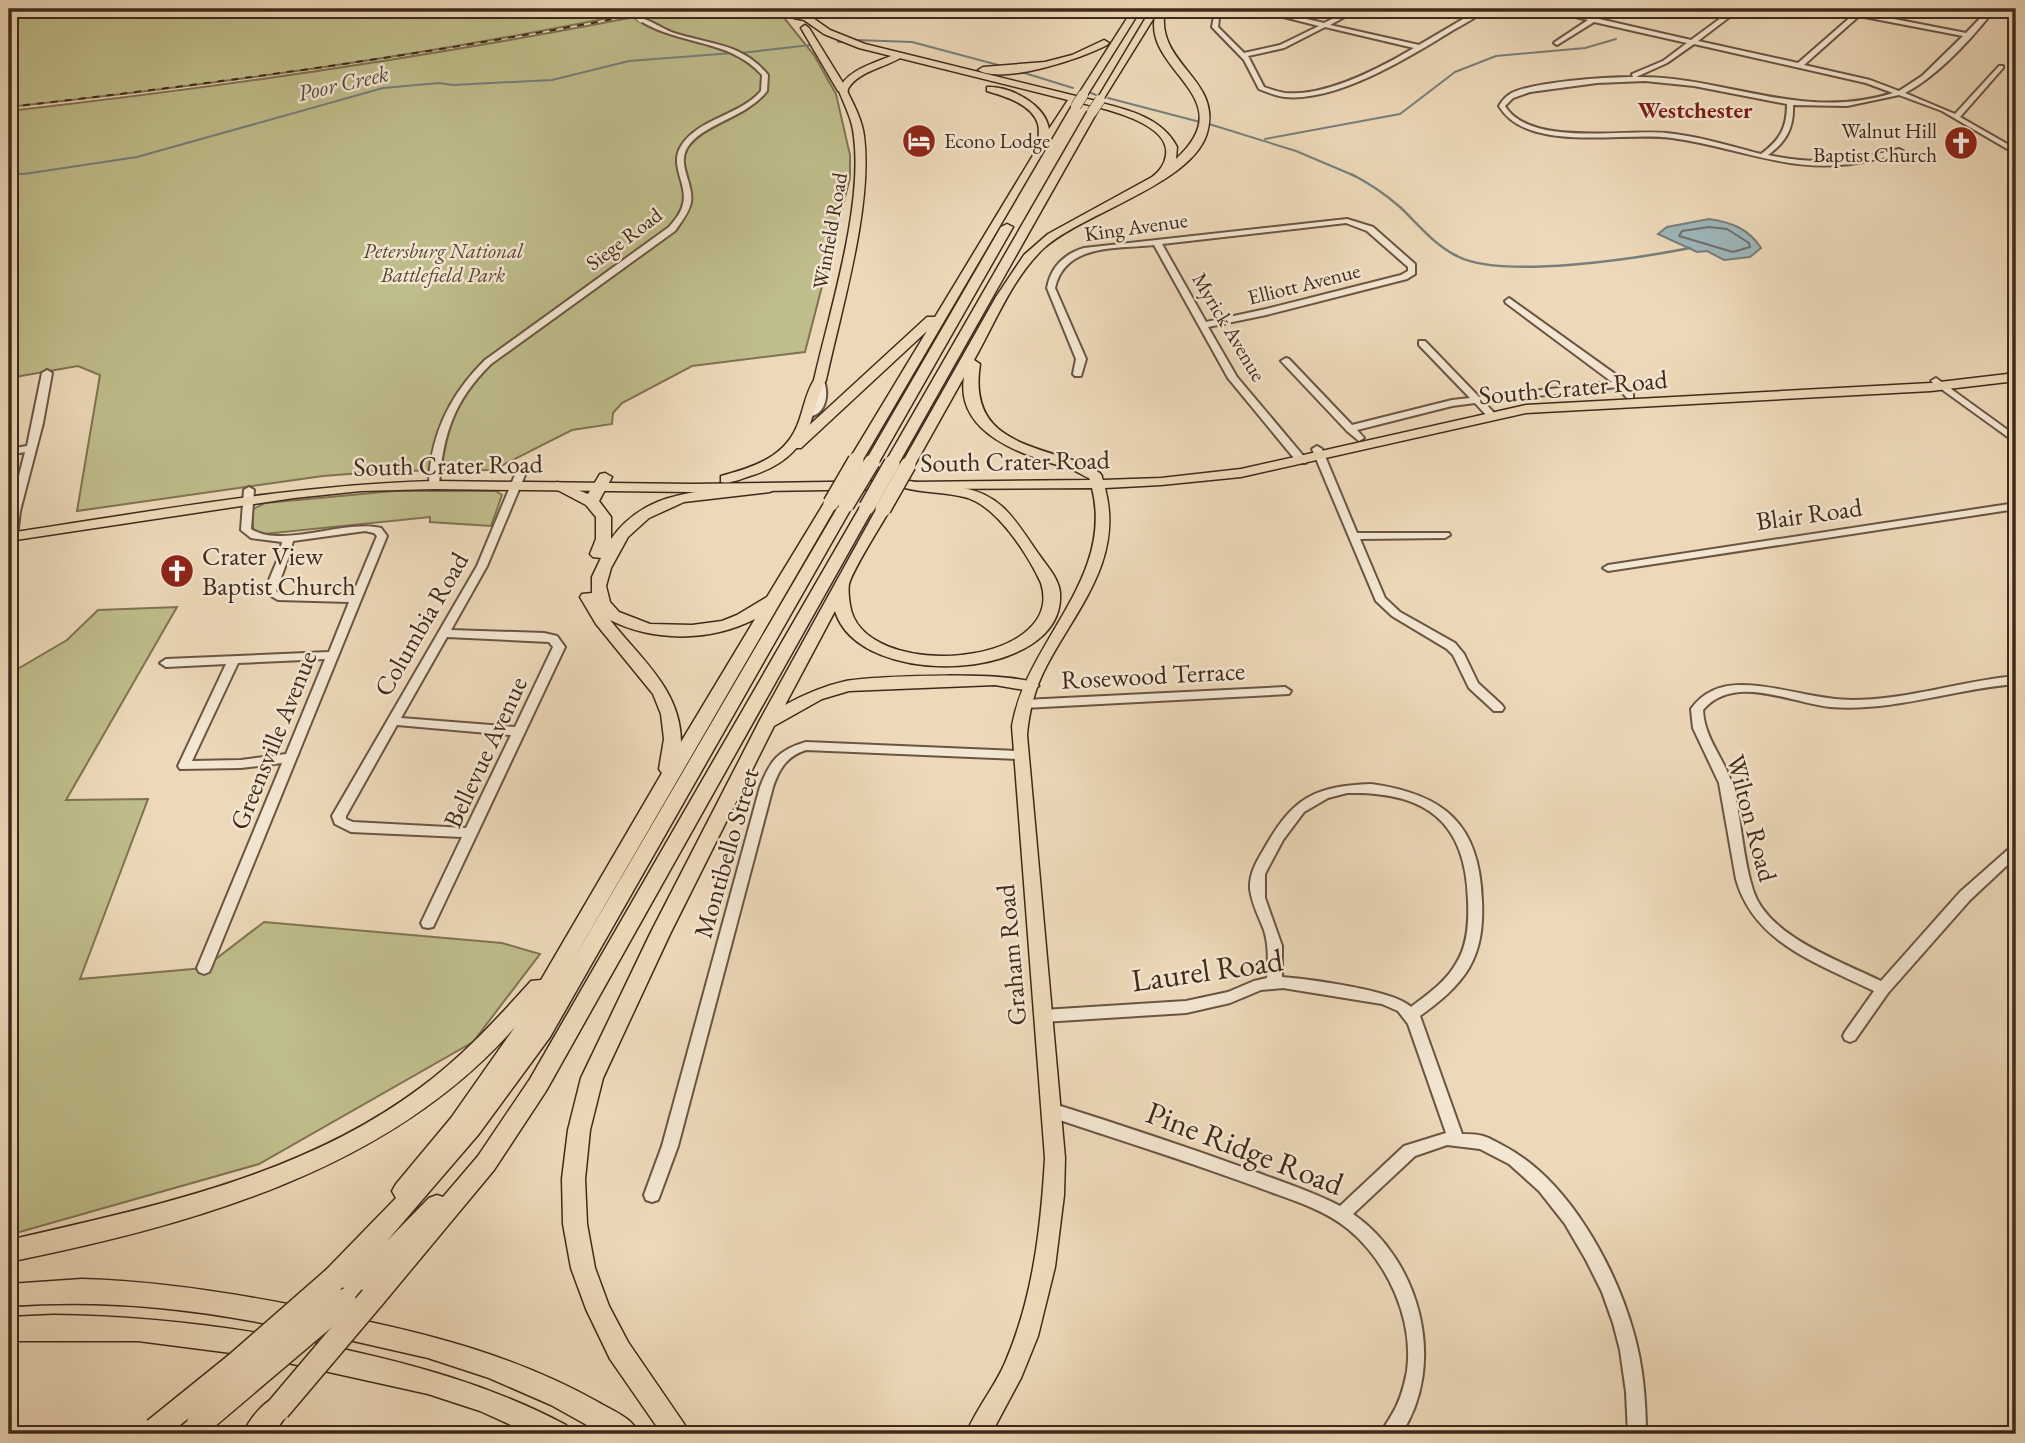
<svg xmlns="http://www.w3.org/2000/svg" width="2025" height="1443" font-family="'EB Garamond',serif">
<rect width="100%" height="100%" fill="#edd9b9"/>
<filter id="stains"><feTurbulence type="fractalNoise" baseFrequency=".00286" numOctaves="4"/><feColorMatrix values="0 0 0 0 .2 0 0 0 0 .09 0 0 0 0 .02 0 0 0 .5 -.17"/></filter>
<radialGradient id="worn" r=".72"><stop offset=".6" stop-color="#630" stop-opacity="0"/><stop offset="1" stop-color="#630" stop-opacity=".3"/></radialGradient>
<!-- green -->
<g fill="#bfbd8b" stroke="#7f7352" stroke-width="2">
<path d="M9 9H653C441 53 224 84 9 107Z"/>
<path d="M675 9H777L814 55 836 94 850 155V178L805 352 692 366 622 403 613 413 612 424 572 430 493 470 387 471 323 476 77 511 100 375 78 366 9 378V111C232 86 455 53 675 9Z"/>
<path d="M394 491H496L502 495 491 526 430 522V517L253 535V509L265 503Z"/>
<path d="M177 607 66 800 148 799 80 979 204 968 264 922 502 943 540 954 473 1042 259 1164 9 1235V674L67 640 98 610Z"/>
</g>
<!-- water -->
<path fill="#9eb7bb" stroke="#787e7b" stroke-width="2" d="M1709 219C1731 222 1749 229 1761 248L1750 257 1724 260 1707 251 1697 252 1658 234 1667 227Z"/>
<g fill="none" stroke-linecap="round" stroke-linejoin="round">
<!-- shore -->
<path stroke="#6e706a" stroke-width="2" d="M1709 227 1727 229 1749 243 1750 247 1733 252 1679 236 1682 231Z"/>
<!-- stream-far1 -->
<g stroke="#787e7b" stroke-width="2">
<path d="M856 40 912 42 1002 66"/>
<path d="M838 42H843"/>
<path d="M741 53 811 45"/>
<path d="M1018 71 1073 88"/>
<path d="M1091 93 1096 95"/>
<path d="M1108 98 1200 122"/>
<path d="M1209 124 1296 151 1355 176"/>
<path d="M1265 139 1400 114 1455 72 1496 56 1585 48 1616 39"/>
<path d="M9 173 24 174 137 157 383 88 439 83 453 85 552 80 629 61 733 53"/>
</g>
<!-- stream -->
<path stroke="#787e7b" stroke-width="2.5" d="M1351 174C1369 183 1385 194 1400 207 1418 224 1434 245 1457 256 1502 280 1639 258 1690 248"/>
<!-- minor casing -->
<g stroke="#6a5542" stroke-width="4">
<g id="minor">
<path d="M1225 9H1232L1219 18 1218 27 1244 53 1280 45 1319 26 1252 9H1262L1324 23 1352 9H1359L1330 25 1419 45 1480 9H1487C1476 18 1462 25 1450 32 1408 58 1336 102 1285 97 1276 96 1267 92 1259 89L1244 60 1212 27 1214 16ZM1325 27 1414 48C1380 68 1326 97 1285 93 1278 92 1270 89 1264 87L1248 56 1284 48Z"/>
<path d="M1542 9H1552L1592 18 1606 9H1613L1599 19 1691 40 1733 9H1740L1698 41 1798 63 1853 15 1831 9 1857 12 1861 9 1864 11 1863 13 1966 33 1989 9H1995C1972 38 1938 76 1905 93L1955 114 1999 66H2003V68L1960 117 2016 149V154L1942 111 1899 95 1847 106 1793 105C1794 128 1786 142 1768 155 1819 166 1849 161 1899 149L1903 151C1894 156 1882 158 1872 160 1798 178 1743 148 1672 138 1624 131 1527 154 1499 106 1502 101 1505 97 1510 94 1530 82 1607 77 1633 77L1632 74 1663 61 1687 43 1594 22 1557 45 1554 43 1555 42 1588 20ZM1859 16 1963 36 1922 76 1899 91 1870 80 1804 65ZM1694 44 1866 83 1893 93C1801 122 1726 76 1636 77L1667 63ZM1645 81 1694 86 1787 104C1787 128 1780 140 1761 154 1730 146 1698 136 1666 133 1624 129 1530 147 1505 106L1513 98 1530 92 1597 83Z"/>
<path d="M639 18C650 19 662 29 674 33 711 45 742 43 768 75L767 91C745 119 703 123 687 148 677 166 694 183 691 202 689 213 681 222 675 231L491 364C454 400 443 434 439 485L438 487H430C428 479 430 469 431 460 438 420 456 389 485 360L669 227C675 220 681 213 683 204 688 184 669 166 681 146 699 118 739 116 761 91L762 75C729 38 679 46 639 20Z"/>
<path d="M1347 219 1373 227 1415 264V274L1407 279 1266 315 1208 327 1237 377 1306 459V463H1298L1228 378 1154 245C1118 249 1065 243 1055 288L1086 359 1081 376H1075L1073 374 1076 359 1047 288C1051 267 1064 254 1084 248ZM1346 223 1367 231 1408 267V271L1401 275 1266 309 1206 322 1162 244Z"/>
<path d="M1509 298 1615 374 1633 394V398H1627L1617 387 1484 402 1496 415 1491 418 1488 417 1475 403 1452 406 1357 430 1364 438 1359 441 1347 431 1281 361 1286 358 1289 359 1352 425 1452 400 1470 398 1419 345V341H1425L1479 397 1612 382 1506 303 1505 301Z"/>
<path d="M47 370 52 373 43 423 20 511 17 536 12 539 9 538 10 511 25 452 9 455V449L27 446 42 373Z"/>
<path d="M820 377 823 378C830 395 826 418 804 417V413L815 405 817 396 815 380Z"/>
<path d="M1936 378 2016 436V443L1933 383 1931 381Z"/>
<path d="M1317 446 1322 449 1357 533H1449L1450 535 1445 538 1360 539 1385 598 1400 612 1455 643 1464 654 1478 683 1502 705 1504 708 1502 711H1494L1469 688 1453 655 1447 649 1392 616 1376 601 1312 449Z"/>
<path d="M520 472 525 475 487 566 451 630 544 633 557 636 565 647 435 923 433 927 428 928 423 927 421 923 462 837 351 832 335 824 332 816 477 566 515 475ZM447 637 549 642 553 647 515 727 401 718ZM397 725 511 735 466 828 353 822 346 819V816Z"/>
<path d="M249 487 254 490 251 529C283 549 344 519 381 528L387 536 211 968 209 972 204 974 199 972 197 968 282 763 241 768 180 769 178 766 226 664 166 667 160 663 166 659 329 652 349 602 278 600 264 592 279 556 282 542 251 538 241 530 244 490ZM365 531 374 533 377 536 352 596 280 594 276 591 289 556 293 541ZM325 659 286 754 241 760 192 761 238 663Z"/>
<path d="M2016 503V509L1608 571 1603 568 1608 565Z"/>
<path d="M2016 676V684C1954 689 1893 712 1830 707 1791 703 1734 673 1703 710 1704 738 1724 758 1732 784 1742 819 1742 856 1753 890 1768 937 1841 961 1881 981L1960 892 2011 847 2016 845V857L1970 900 1888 993 1855 1040 1850 1042 1845 1040 1843 1036 1845 1032 1874 991C1820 964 1754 944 1736 879L1719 783 1693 728 1691 709C1703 692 1720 685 1741 685 1779 685 1814 700 1852 700 1907 700 1961 681 2016 676Z"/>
<path d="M1285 687 1291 691 1289 694 1024 708 1018 704 1024 700Z"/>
<path d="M806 742 1019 751 1025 755 1019 759 806 750C787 756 779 769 773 787L678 1146 660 1195 658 1200 652 1202 646 1200 644 1195 662 1146 760 787C770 761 778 750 806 742Z"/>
<path d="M1371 784C1444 794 1480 824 1482 901 1483 925 1481 947 1469 968 1457 988 1438 1003 1420 1016L1462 1134C1469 1134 1476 1134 1483 1136 1490 1138 1496 1142 1502 1145 1567 1178 1615 1265 1634 1334 1643 1366 1646 1401 1646 1434H1628L1626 1392 1620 1350 1613 1323 1602 1292 1586 1260 1565 1224 1539 1191 1509 1164 1480 1149 1447 1145 1415 1156 1353 1214C1421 1261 1447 1365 1401 1434H1381C1383 1427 1388 1422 1391 1416 1400 1402 1404 1387 1407 1371 1414 1320 1388 1262 1348 1229 1322 1208 1288 1199 1257 1187 1187 1161 1116 1139 1045 1115L1043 1110 1045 1105 1051 1103C1118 1124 1184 1146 1250 1170 1280 1181 1311 1191 1340 1206L1404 1146 1446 1133 1408 1024 1398 1011 1382 1004 1283 988 1261 990 1230 1003 1186 1013 1043 1022 1038 1020 1036 1016 1038 1012 1043 1010 1186 1001 1228 992 1254 981 1267 978C1268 962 1269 946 1264 930 1259 917 1252 904 1250 889 1249 875 1256 862 1264 849 1292 799 1313 786 1371 784ZM1347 793C1424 791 1466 820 1468 900 1469 921 1468 944 1457 962 1447 981 1428 994 1411 1007 1395 990 1307 979 1282 977V946L1265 898V874L1283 840 1304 812 1328 798Z"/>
</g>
</g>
<!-- major casing -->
<g stroke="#3f291a" stroke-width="3">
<g id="major">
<path d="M896 54 903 56C886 68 856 71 847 91 854 105 862 120 864 136 873 206 841 310 826 380 818 393 816 407 811 421 802 450 781 466 753 475 743 478 732 484 721 482V476C754 467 787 457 799 421 804 407 806 393 814 380 830 310 863 207 854 137 853 121 845 106 839 91 844 70 878 62 896 54Z"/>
<path d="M2016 373V381L1931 391 1526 413 1241 477 1161 485 1105 488C1124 560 1077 608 1046 667 1035 688 1029 711 1027 735L1065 1158 1064 1195 1055 1267 1038 1336 1021 1378 991 1434H966C976 1409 994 1388 1005 1363 1033 1298 1041 1228 1045 1158L1012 726C1026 642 1115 579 1092 488L918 489 913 488V482L1090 480 1088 476 1095 472 1100 473 1103 480 1161 478 1241 469 1526 405 1931 383Z"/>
<path d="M434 481 692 484 892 481 899 485 892 489 692 492 434 489 361 491 294 498 9 541V533C150 512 291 485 434 481Z"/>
</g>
</g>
<!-- highway casing -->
<g stroke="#3f291a" stroke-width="3">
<g id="highway">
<path d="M1133 9H1141L1086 97H1080L1078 95Z"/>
<path d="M1151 9H1165C1154 65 1223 78 1207 133 1192 184 1083 213 1044 248 1012 278 995 323 974 360L980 364C970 428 1010 441 1063 457 1078 462 1092 464 1102 476L1100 479C1089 482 1081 472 1070 469 1027 456 955 436 964 377L913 468H903L901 465 996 297 1024 255 1048 234 1152 177C1159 172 1165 164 1166 155 1171 121 1096 107 1073 101L861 463H851L849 460 927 331 801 448H791V442L927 317H935L1038 147C1038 140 1040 132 1038 124 1032 104 1004 96 987 91V87C1010 86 1045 104 1049 129L1068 100 859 48 824 34 804 20 794 18V14L810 16 830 30 865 44 1096 101ZM1155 16C1143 72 1244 97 1176 159L1177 147C1163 119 1130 110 1101 103Z"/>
<path d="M805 25 809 28 848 91 846 93 838 91 801 28Z"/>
<path d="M1104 40 1109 43 1107 45C1083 58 1003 85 978 70L983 67 1045 62 1072 55Z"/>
<path d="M1092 109 1097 112 899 463 892 467 887 466 885 463 1087 112Z"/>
<path d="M1007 224 1013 227 879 462 872 466 867 465 865 462 1001 227Z"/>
<path d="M605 473 612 477 599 501 611 517V539C649 485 712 492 770 484L777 488 770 492 684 502 649 518 628 537 611 568 606 586 610 602 619 612 650 624 692 625 722 621 737 615 767 597 826 500H836L838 503 569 967 839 505 846 501 853 505 550 1037 478 1135 386 1242 429 1198 437 1195 443 1197 478 1156 530 1079 860 507 867 503 874 507 546 1091 494 1170 381 1306 372 1309 363 1306 361 1301 353 1309 344 1312 335 1309 332 1301 341 1287 335 1289 326 1286 323 1278 326 1270 396 1198 392 1191 396 1184 451 1118 515 1027C389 1171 191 1225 9 1262V1240C151 1207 301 1177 420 1088 462 1057 496 1020 531 981L541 980 662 773 659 769 664 739 661 714 653 694 596 624 580 597 582 594 592 593V577L601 558 593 557 590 554 596 539V517L586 505 550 486 557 482 588 494 600 474ZM755 619 681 742C681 690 640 658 610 620 653 642 711 642 755 619Z"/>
<path d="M910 481C927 485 945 484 963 488 1004 495 1017 524 1040 556 1047 566 1059 579 1060 593 1066 682 859 692 835 611L785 705C805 694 824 686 846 681 871 676 1025 670 1039 686L1030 691 995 685 849 691 822 699 774 726 670 934 603 1078 590 1130 585 1179 587 1224 595 1268 609 1306 628 1342 691 1434H662L610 1359 586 1309 571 1268 563 1224 562 1179 568 1130 581 1078 650 934 760 720 878 506 883 505 890 509C880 528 855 565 849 584 848 590 849 599 850 605 861 683 1068 668 1041 583 1028 555 996 504 964 497 944 492 924 493 905 488L903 485 905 482Z"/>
<path d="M82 1279C155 1281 226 1292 298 1306L307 1310 310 1318 307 1326 298 1330C197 1309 111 1299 9 1306V1284Z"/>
<path d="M53 1315C147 1316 237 1327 329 1346 412 1364 491 1385 566 1425L570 1434H531L480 1411 428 1394 261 1357 138 1341H9V1317Z"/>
<path d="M336 1315C427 1333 516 1356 598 1402 613 1411 633 1418 639 1434H603L551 1405 489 1378 428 1358 327 1335 324 1327 327 1319Z"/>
<path d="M278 1396 287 1400 291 1409 273 1434H243C249 1419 263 1402 278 1396Z"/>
</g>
</g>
<!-- minor -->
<use href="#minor" fill="#f3e6d2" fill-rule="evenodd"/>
<!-- major -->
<use href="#major" fill="#edd9b9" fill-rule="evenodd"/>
<!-- highway -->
<use href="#highway" fill="#edd9b9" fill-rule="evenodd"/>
<!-- rail -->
<path stroke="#3f291a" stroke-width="2" stroke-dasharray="7 7" stroke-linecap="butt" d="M9 107C229 82 448 52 665 9"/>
<!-- minor-bridge casing -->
<g stroke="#6a5542" stroke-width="9" stroke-linecap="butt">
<path id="minor-bridge" d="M632 11 641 19"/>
</g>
<!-- highway-bridge-far2 casing -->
<g stroke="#3f291a" stroke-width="11" stroke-linecap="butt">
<g id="highway-bridge-far2">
<path d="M1076 106 1083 95"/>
<path d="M1092 112 1100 100"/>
</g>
</g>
<!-- highway-bridge-far1 casing -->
<g stroke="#3f291a" stroke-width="18" stroke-linecap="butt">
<g id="highway-bridge-far1">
<path d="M831 503 856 460"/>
<path d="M846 505 872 462"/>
<path d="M867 507 892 463"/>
<path d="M883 509 908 465"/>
</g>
</g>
<!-- highway-bridge casing -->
<g stroke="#3f291a" stroke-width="27" stroke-linecap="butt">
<g id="highway-bridge">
<path d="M278 1409 372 1298"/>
<path d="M199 1424 344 1301"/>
<path d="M155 1430 238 1363 335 1278"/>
</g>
</g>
<!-- minor-bridge -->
<use href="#minor-bridge" stroke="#f3e6d2" stroke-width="7"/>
<!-- highway-bridge-far2 -->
<use href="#highway-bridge-far2" stroke="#edd9b9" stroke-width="10"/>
<!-- highway-bridge-far1 -->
<use href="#highway-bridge-far1" stroke="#edd9b9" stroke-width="15"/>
<!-- highway-bridge -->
<use href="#highway-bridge" stroke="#edd9b9" stroke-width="24"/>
</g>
<!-- icons -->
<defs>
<g id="hotel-disc" transform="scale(1.75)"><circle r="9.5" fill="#8f2418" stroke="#f3e6d2"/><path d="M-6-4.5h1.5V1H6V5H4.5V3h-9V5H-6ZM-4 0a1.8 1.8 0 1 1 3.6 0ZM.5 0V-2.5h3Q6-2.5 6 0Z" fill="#fff"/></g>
<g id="church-disc" transform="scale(1.75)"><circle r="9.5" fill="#8f2418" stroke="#f3e6d2"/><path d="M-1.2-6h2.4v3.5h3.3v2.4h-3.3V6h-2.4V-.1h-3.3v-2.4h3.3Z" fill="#fff"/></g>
</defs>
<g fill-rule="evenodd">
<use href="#hotel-disc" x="919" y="141"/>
<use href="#church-disc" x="1961" y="143"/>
<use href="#church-disc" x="177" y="571"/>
</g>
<g text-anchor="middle" stroke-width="5" stroke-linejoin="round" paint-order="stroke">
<!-- far-poi labels -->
<g font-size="21" fill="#3f291a" stroke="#f3e6d2" text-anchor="end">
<text x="1937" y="138">Walnut Hill<tspan x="1937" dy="24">Baptist Church</tspan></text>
<text x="944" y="148" text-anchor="start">Econo Lodge</text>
</g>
<!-- far-street labels -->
<g font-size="21" fill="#3f291a" stroke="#f3e6d2">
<text transform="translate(1136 227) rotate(-8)" y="7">King Avenue</text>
<text transform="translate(830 231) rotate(-80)" y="7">Winfield Road</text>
<text transform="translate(624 239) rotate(-37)" y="7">Siege Road</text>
<text transform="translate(1304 284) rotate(-14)" y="7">Elliott Avenue</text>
<text transform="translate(1229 327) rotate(59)" y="7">Myrick Avenue</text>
</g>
<!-- far-park labels -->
<g font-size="21" font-style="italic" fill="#594731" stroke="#f3e6d2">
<text x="443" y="258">Petersburg National<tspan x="443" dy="24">Battlefield Park</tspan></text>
</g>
<!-- far-water labels -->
<g font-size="23" font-style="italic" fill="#574c42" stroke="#f3e6d2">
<text transform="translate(343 83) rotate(-13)" y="8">Poor Creek</text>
</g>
<!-- far-neighbourhood labels -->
<g font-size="23" font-weight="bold" fill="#7a1f14" stroke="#f3e6d2">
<text x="1695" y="118">Westchester</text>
</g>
<!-- street labels -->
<g font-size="26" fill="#3f291a" stroke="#f3e6d2">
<text transform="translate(1573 387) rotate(-5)" y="9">South Crater Road</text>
<text transform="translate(1015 461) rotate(-1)" y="9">South Crater Road</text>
<text transform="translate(448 465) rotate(-1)" y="9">South Crater Road</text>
<text transform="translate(1809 514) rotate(-8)" y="9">Blair Road</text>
<text transform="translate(421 624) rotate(-60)" y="9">Columbia Road</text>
<text transform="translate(1153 675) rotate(-3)" y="9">Rosewood Terrace</text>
<text transform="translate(273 740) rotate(-68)" y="9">Greensville Avenue</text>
<text transform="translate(485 752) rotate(-65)" y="9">Bellevue Avenue</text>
<text transform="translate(1752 818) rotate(75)" y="9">Wilton Road</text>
<text transform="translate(726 853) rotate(-74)" y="9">Montibello Street</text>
<text transform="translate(1011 955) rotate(-95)" y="9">Graham Road</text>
</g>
<!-- poi labels -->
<g font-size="26" fill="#3f291a" stroke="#f3e6d2" text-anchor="start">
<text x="202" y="565">Crater View<tspan x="202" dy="30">Baptist Church</tspan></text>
</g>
<!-- near-street labels -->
<g font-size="32" fill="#3f291a" stroke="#f3e6d2">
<text transform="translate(1207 970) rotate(-8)" y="11">Laurel Road</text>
<text transform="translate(1245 1148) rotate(21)" y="11">Pine Ridge Road</text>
</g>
</g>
<!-- margin -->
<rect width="2025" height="1443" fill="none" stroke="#edd9b9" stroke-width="35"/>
<rect x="10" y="10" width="2004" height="1422" fill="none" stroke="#3f291a" stroke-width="3.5"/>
<rect x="18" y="18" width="1990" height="1408" fill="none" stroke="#3f291a" stroke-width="2"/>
<rect width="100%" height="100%" filter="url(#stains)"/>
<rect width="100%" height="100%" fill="url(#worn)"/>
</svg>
